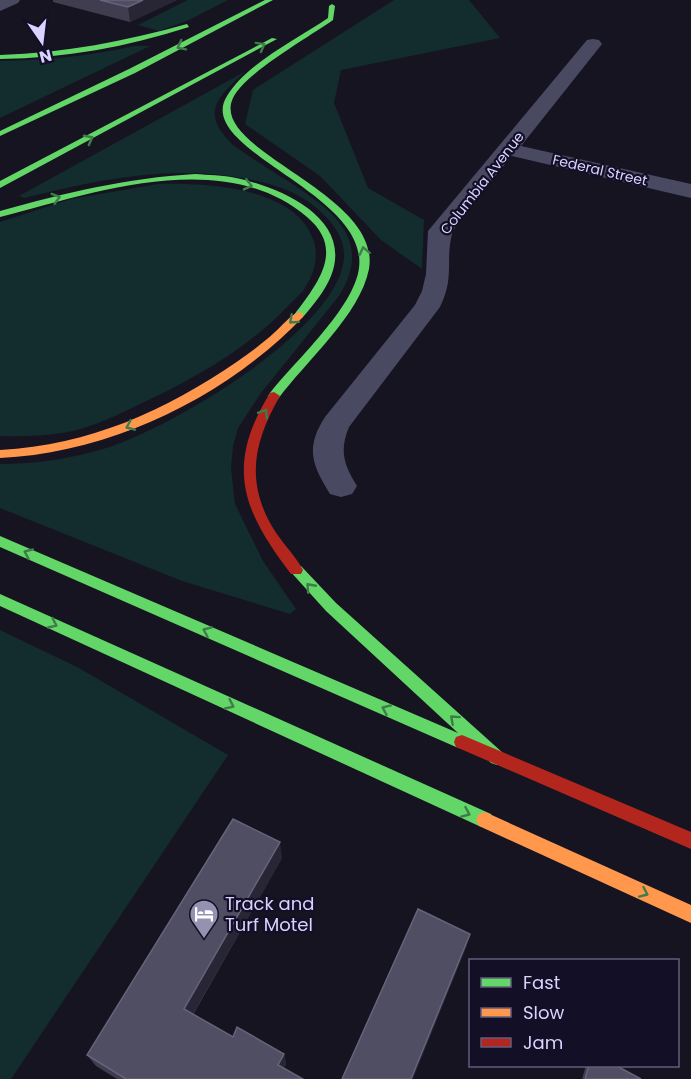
<svg xmlns="http://www.w3.org/2000/svg" width="691" height="1079" font-family="Poppins,sans-serif">
<rect width="100%" height="100%" fill="#161421"/>
<!-- green -->
<g fill="#132c2d">
<path d="M188 0H228L189 20 159 31 138 25Z"/>
<path d="M394 0H469L500 38 341 70 334 103 368 188 424 220 422 269 381 240 320 176 245 124 253 90Z"/>
<path d="M134 46H150L0 118V61C46 60 89 56 134 46Z"/>
<path d="M246 71C218 97 199 112 233 145 252 158 271 171 291 183 335 212 373 241 339 296L261 393 238 428 233 446 231 468 235 504 263 561 296 609 290 614 182 581 0 508V464C35 464 69 459 103 449 166 431 339 330 344 258 345 241 336 227 324 215 304 194 275 184 247 179 171 164 98 180 24 198L19 196Z"/>
<path d="M158 184C204 183 294 186 313 239 319 254 315 272 306 286 302 294 293 300 288 306 246 350 194 379 140 404 117 415 94 427 68 432 46 436 23 437 0 436V222L71 199Z"/>
<path d="M0 630 79 668 228 755 11 1079H0Z"/>
</g>
<g fill="none" stroke-linecap="round" stroke-linejoin="round">
<!-- street -->
<g fill="#4a4962" fill-rule="evenodd">
<path d="M0 0H20L18 3 0 11Z"/>
<path d="M593 39 599 40 602 44 521 146 691 184V198L512 156C502 168 454 224 452 234 445 262 455 276 440 307L349 427C339 451 344 465 357 486L352 494 341 497 330 494C312 465 305 448 325 417L415 305 422 291 426 274 428 231 587 40Z"/>
</g>
<!-- fast -->
<g fill="#63d668" fill-rule="evenodd">
<path d="M265 0H273L135 73 0 136V131L129 69Z"/>
<path d="M332 4 335 6 333 20C309 37 245 73 233 98 208 151 382 192 369 269 360 315 306 361 278 399H270L268 396 270 393C295 361 354 308 359 268 369 192 193 150 227 96 246 64 297 39 328 18L329 6Z"/>
<path d="M187 24 189 27C127 47 65 58 0 59V55C65 53 125 41 187 24Z"/>
<path d="M272 38 277 39 0 188V181Z"/>
<path d="M195 174C208 175 223 175 236 178 279 187 354 218 331 276 325 291 313 305 303 317L299 318 294 315C317 284 346 250 307 217 223 146 93 193 0 217V211C64 193 127 178 195 174Z"/>
<path d="M0 536 458 733 326 611 289 570 291 566H301L336 603 503 753 505 758 503 763 497 765 491 763 470 743 468 747 462 749 456 747 0 547Z"/>
<path d="M0 594 491 814 494 820 491 826 485 828 479 826 0 606Z"/>
</g>
<!-- slow -->
<g fill="#ff974d" fill-rule="evenodd">
<path d="M299 312 303 313V317C226 397 111 453 0 458V450C90 445 165 411 238 361 251 352 263 343 275 332 282 326 290 315 299 312Z"/>
<path d="M485 812 691 905V923L479 826 476 820 479 814Z"/>
</g>
<!-- jam -->
<g fill="#b3261e" fill-rule="evenodd">
<path d="M274 392 280 396C254 441 245 481 273 528 282 543 295 555 303 570L301 574H291C242 510 225 466 270 393Z"/>
<path d="M462 735 691 832V849L456 747 454 742 456 737Z"/>
</g>
</g>
<!-- wall -->
<g fill="#403d50">
<path d="M53 0H177L130 22 53 2Z"/>
<path d="M282 858 193 1015 233 1037 284 1054 286 1064 284 1068 303 1079H117L96 1066 87 1055Z"/>
<path d="M586 1065H615L641 1079H582Z"/>
</g>
<!-- shaded-wall -->
<g fill="#282635">
<path d="M143 0H177L130 22 128 7Z"/>
<path d="M280 842 282 858 189 1021 184 1009Z"/>
<path d="M470 934 466 948 413 1079H411Z"/>
<path d="M284 1054 286 1064 280 1076 278 1065Z"/>
</g>
<!-- building -->
<g fill="#504e63" stroke="#66637b" stroke-width="1.5">
<path d="M100 0H143L128 7Z"/>
<path d="M233 819 280 842 184 1009 233 1037 237 1027 284 1054 278 1065 303 1079H126L87 1055Z"/>
<path d="M418 909 470 934 411 1079H342Z"/>
<path d="M589 1065H615L641 1079H585Z"/>
</g>
<!-- one-way arrows -->
<defs><path id="oneway-chevron" d="M-2-3.5L2.5 0L-2 3.5" fill="none" stroke-width="1.6" stroke-linecap="round" stroke-linejoin="round" transform="scale(1.5)"/></defs>
<g stroke="#3f7c4a">
<use href="#oneway-chevron" transform="translate(181 46) rotate(153)"/>
<use href="#oneway-chevron" transform="translate(261 46) rotate(-29)"/>
<use href="#oneway-chevron" transform="translate(89 139) rotate(-28)"/>
<use href="#oneway-chevron" transform="translate(248 185) rotate(13)"/>
<use href="#oneway-chevron" transform="translate(56 198) rotate(-16)"/>
<use href="#oneway-chevron" transform="translate(364 251) rotate(-102)"/>
<use href="#oneway-chevron" transform="translate(293 320) rotate(138)"/>
<use href="#oneway-chevron" transform="translate(264 413) rotate(-59)"/>
<use href="#oneway-chevron" transform="translate(130 426) rotate(157)"/>
<use href="#oneway-chevron" transform="translate(28 553) rotate(-156)"/>
<use href="#oneway-chevron" transform="translate(310 587) rotate(-132)"/>
<use href="#oneway-chevron" transform="translate(53 624) rotate(25)"/>
<use href="#oneway-chevron" transform="translate(207 631) rotate(-156)"/>
<use href="#oneway-chevron" transform="translate(230 705) rotate(25)"/>
<use href="#oneway-chevron" transform="translate(386 709) rotate(-156)"/>
<use href="#oneway-chevron" transform="translate(454 719) rotate(-138)"/>
<use href="#oneway-chevron" transform="translate(466 813) rotate(24)"/>
<use href="#oneway-chevron" transform="translate(644 893) rotate(24)"/>
</g>
<!-- icons -->
<defs>
<g id="hotel-pin" transform="scale(1.5)"><path d="M0 17L-7.5 6A9.5 9.5 0 1 1 7.5 6Z" fill="#9591b1" stroke="#130f26"/><path d="M-6-4.5h1.5V1H6V5H4.5V3h-9V5H-6ZM-4 0a1.8 1.8 0 1 1 3.6 0ZM.5 0V-2.5h3Q6-2.5 6 0Z" fill="#fff"/></g>
</defs>
<g fill-rule="evenodd">
<use href="#hotel-pin" x="204" y="914"/>
</g>
<g text-anchor="middle" stroke-width="4.5" stroke-linejoin="round" paint-order="stroke">
<!-- far-street labels -->
<g font-size="14" fill="#d9d4ff" stroke="#130f26">
<text transform="translate(600 170) rotate(13)" y="5">Federal Street</text>
<text transform="translate(482 183) rotate(-52)" y="5">Columbia Avenue</text>
</g>
<!-- near-poi labels -->
<g font-size="18" fill="#d9d4ff" stroke="#130f26" text-anchor="start">
<text x="225" y="910">Track and<tspan x="225" dy="21">Turf Motel</tspan></text>
</g>
</g>
<!-- legend -->
<rect x="469" y="959" width="210" height="108" fill="#130f26" stroke="#625e7d" stroke-width="1.5"/>
<rect x="481" y="978" width="30" height="9" fill="#63d668" stroke="#625e7d" stroke-width="1.5"/>
<text x="523" y="989" font-size="18" fill="#d9d4ff">Fast</text>
<rect x="481" y="1008" width="30" height="9" fill="#ff974d" stroke="#625e7d" stroke-width="1.5"/>
<text x="523" y="1019" font-size="18" fill="#d9d4ff">Slow</text>
<rect x="481" y="1038" width="30" height="9" fill="#b3261e" stroke="#625e7d" stroke-width="1.5"/>
<text x="523" y="1049" font-size="18" fill="#d9d4ff">Jam</text>
<!-- north arrow -->
<g transform="translate(42 42) rotate(166)" stroke="#130f26" stroke-width="4.5" paint-order="stroke">
<path d="M0-4.5L10 22L0 15L-10 22Z" fill="#d9d4ff"/>
<text y="-9" font-size="16" font-weight="bold" text-anchor="middle" fill="#d9d4ff">N</text>
</g>
</svg>
